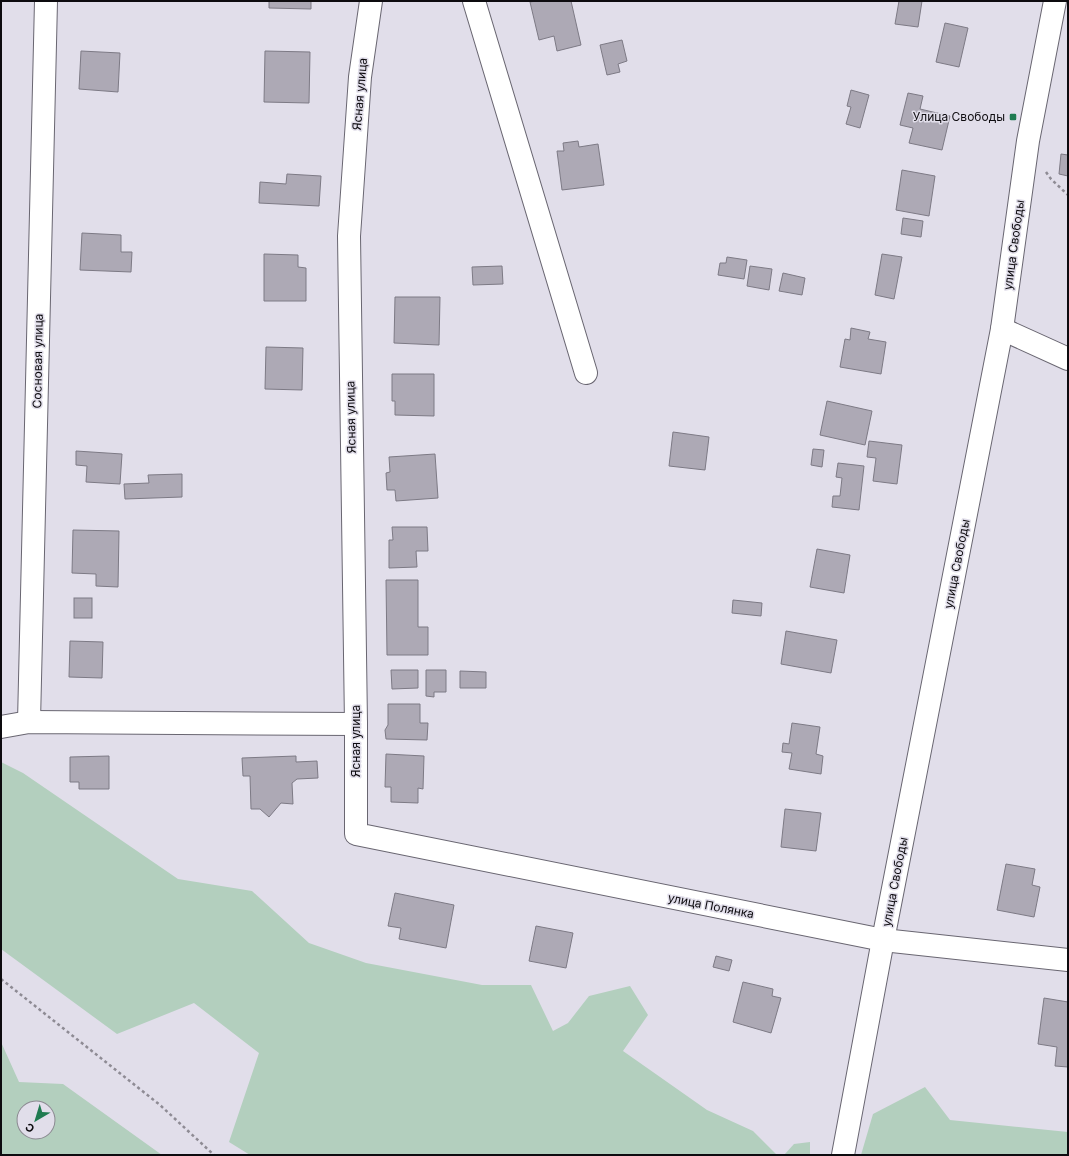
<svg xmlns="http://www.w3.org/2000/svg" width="1069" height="1156" font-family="Inter,sans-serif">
<rect width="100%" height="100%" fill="#e1deea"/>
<!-- green -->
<g fill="#b3cfbe" fill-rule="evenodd">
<path d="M1 762 23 773 178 879 252 891 309 943 366 963 482 985H531L553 1031 568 1023 589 996 630 986 648 1015 623 1051 707 1110 753 1131 777 1155H250L229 1142 259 1053 194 1003 117 1034 1 949Z"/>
<path d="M1 1042 19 1082 63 1084 162 1155H1ZM24 1108H48V1132H24Z"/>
<path d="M925 1087 950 1120 1068 1132V1155H861L873 1114Z"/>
<path d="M810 1142V1155H784L794 1144Z"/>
</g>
<!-- building -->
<g fill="#ada9b5" stroke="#7d7a85">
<path d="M269 1H311V9L269 8Z"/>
<path d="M536 1H571L581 45 557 51 554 36 539 40 530 2Z"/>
<path d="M899 1H922L918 27 895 24Z"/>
<path d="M945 23 968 28 959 67 936 62Z"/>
<path d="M622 40 627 61 618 64 620 72 607 75 600 45Z"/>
<path d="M81 51 120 53 118 92 79 89Z"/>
<path d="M265 51 310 52 309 103 264 102Z"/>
<path d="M851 90 869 95 860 128 846 124 851 107 847 106Z"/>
<path d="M908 93 923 96 920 109 950 116 942 150 909 143 913 128 900 125Z"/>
<path d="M578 141 579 147 598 144 604 185 562 190 557 151H564L563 143Z"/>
<path d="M1061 154 1068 155V176L1059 174Z"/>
<path d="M902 170 935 176 929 216 896 210Z"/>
<path d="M287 174 321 176 319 206 259 203 260 182 286 184Z"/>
<path d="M903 218 923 221 921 237 901 234Z"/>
<path d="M82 233 121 235V252H132L131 272 80 270Z"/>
<path d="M264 254 298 255V267L306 268V301H264Z"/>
<path d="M882 254 902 257 894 299 875 295Z"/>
<path d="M727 257 747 260 744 279 718 275 720 263H726Z"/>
<path d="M502 266 503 284 473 285 472 267Z"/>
<path d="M750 266 772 269 769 290 747 286Z"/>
<path d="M783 273 805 278 802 295 779 291Z"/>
<path d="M395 297H440L439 345 394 343Z"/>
<path d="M851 328 870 332 868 339 886 342 881 374 840 367 845 339 850 340Z"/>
<path d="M266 347 303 348 302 390 265 389Z"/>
<path d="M392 374H434V416L395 415V401H392Z"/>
<path d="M827 401 872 411 865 445 820 435Z"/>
<path d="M673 432 709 437 705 470 669 466Z"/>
<path d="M869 441 902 445 897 484 873 481 876 458 867 457Z"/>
<path d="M813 449 824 450 822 467 811 465Z"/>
<path d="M76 451 122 454 120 484 86 482 87 466 76 465Z"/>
<path d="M435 454 438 498 396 501 395 490H387L386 473 390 472 389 457Z"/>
<path d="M838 463 864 466 859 510 832 507 833 496H840L842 478 836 477Z"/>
<path d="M182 474V497L125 499 124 484 149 483 148 475Z"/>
<path d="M392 527H427L428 551H416L417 567 389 568V540H393Z"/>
<path d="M73 530 119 531 118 587 96 586V574L72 573Z"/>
<path d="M817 549 850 555 844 593 810 587Z"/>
<path d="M386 580H418V627H428V655H387Z"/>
<rect x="74" y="598" width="18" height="20"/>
<path d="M733 600 762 603 761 616 732 613Z"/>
<path d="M786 631 837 640 831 673 781 664Z"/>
<path d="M70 641 103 642 102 678 69 677Z"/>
<path d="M391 670H418V688L392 689Z"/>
<path d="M426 670H446V692H434V697L426 696Z"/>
<path d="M460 671 486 672V688H460Z"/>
<path d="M388 704H420V723H428L427 740 386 739 385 730 388 725Z"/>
<path d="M792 723 820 727 816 754 823 756 821 774 789 769 792 753 782 752 783 743 789 744Z"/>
<path d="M386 754 424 756 423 789 418 788V803L391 802V787H385Z"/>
<path d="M109 756V789H79V782H70V757Z"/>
<path d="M296 756V762L317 761 318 778 297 779 292 783 293 804 281 803 269 817 260 809H251L250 776H243L242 758Z"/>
<path d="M785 809 821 813 816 851 781 847Z"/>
<path d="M1006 864 1035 869 1032 885 1040 887 1034 917 997 910Z"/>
<path d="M395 893 454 905 446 948 399 939 401 928 388 926Z"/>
<path d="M536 926 573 933 566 968 529 961Z"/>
<path d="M716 956 732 960 729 971 713 967Z"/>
<path d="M743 982 773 989 772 996 781 998 771 1033 733 1022Z"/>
<path d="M1044 998 1068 1002V1067L1055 1066 1057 1047 1038 1044Z"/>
</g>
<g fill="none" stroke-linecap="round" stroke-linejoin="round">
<!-- minor casing -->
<g stroke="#696671" stroke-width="24">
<g id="minor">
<path d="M371 1 360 77 349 236 356 724V834L883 940 1068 960"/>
<path d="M474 1 586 373"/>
<path d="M1002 329 1068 359"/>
<path d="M29 722 46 1"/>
<path d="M1 727 29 722 356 724"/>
<path d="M843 1155 883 940 1002 329 1028 141 1055 1"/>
</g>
</g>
<!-- path -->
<g stroke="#8e8b94" stroke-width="2.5" stroke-dasharray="3 3" stroke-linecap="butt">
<path d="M1046 172 1051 179 1068 195"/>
<path d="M1 979 160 1105 214 1155"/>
</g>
<!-- minor -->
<use href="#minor" stroke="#fff" stroke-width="22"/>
</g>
<!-- markers -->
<rect fill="#1f7b51" stroke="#e1deea" stroke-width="1.5" x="1009" y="113" width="8" height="8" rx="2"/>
<g text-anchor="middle" stroke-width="3" stroke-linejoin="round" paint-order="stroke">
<!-- street labels -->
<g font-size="12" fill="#0d0b0f" stroke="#e1deea">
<text transform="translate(360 94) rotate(-85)" y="4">Ясная улица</text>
<text transform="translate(1014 245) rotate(-82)" y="4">улица Свободы</text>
<text transform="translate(38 361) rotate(-89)" y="4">Сосновая улица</text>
<text transform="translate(351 417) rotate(-91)" y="4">Ясная улица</text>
<text transform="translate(957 564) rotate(-79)" y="4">улица Свободы</text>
<text transform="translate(356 741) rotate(-90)" y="4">Ясная улица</text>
<text transform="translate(895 882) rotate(-79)" y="4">улица Свободы</text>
<text transform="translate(711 906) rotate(11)" y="4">улица Полянка</text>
</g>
<!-- poi labels -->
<g font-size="12" fill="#0d0b0f" stroke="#e1deea" text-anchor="end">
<text x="1005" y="121">Улица Свободы</text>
</g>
</g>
<!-- border -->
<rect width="1069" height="1156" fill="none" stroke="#0d0b0f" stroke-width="4"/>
<!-- north arrow -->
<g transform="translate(36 1120) rotate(218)"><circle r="19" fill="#e1deea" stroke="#8c8a92"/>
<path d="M0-3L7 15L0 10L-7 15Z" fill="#1f7b51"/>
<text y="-6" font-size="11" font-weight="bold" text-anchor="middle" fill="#0d0b0f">С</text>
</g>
</svg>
